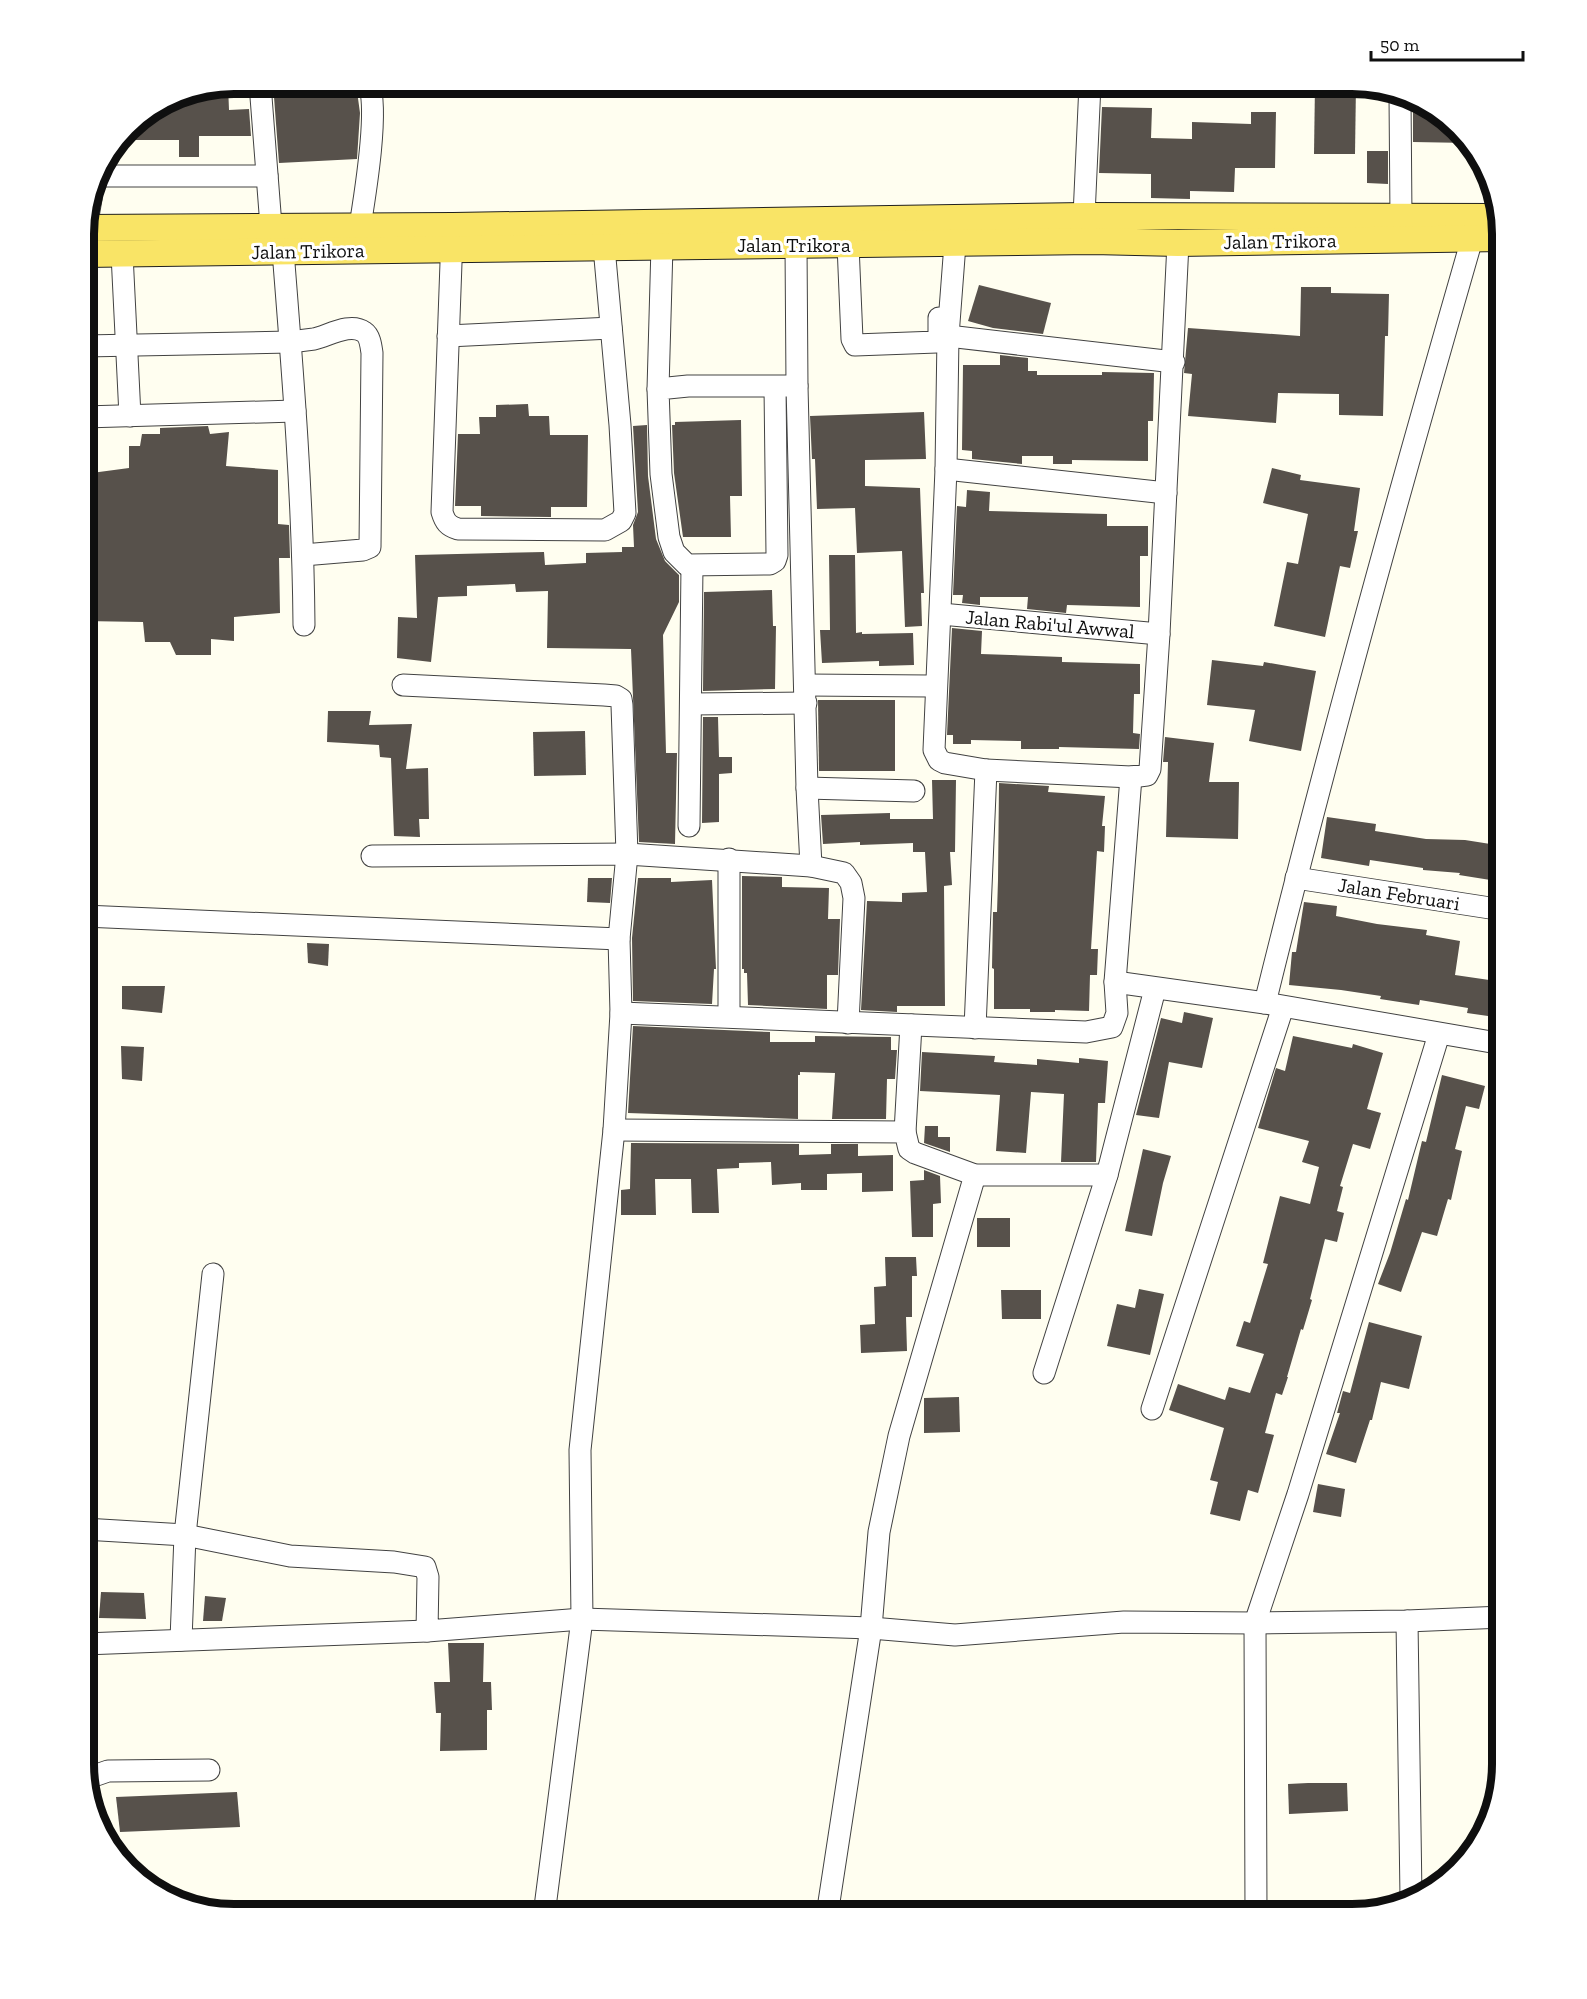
<svg xmlns="http://www.w3.org/2000/svg" width="1587" height="1999" font-family="'Zilla Slab',serif">
<rect width="100%" height="100%" fill="#fffef0"/>
<!-- building -->
<g fill="#57514b">
<path d="M273 84H339L338 90 357 91 360 113 357 159 279 163Z"/>
<path d="M1315 84H1356L1355 154H1314Z"/>
<path d="M228 85 229 110 249 109 251 136H199V157H179V140H132V126L135 122 177 95Z"/>
<path d="M1413 103 1428 104 1469 143 1413 142Z"/>
<path d="M1102 107 1152 108 1151 138 1192 139V122L1251 124V112H1276L1275 168H1235L1234 192 1190 191V199L1151 198V174L1099 173Z"/>
<path d="M1367 151H1388V184L1367 183Z"/>
<path d="M979 285 1051 303 1043 334 993 328 968 321Z"/>
<path d="M1301 287H1331V293L1389 294 1388 336H1385L1383 416 1339 415V394L1278 393 1276 423 1188 416 1192 374 1184 373 1188 328 1300 336Z"/>
<path d="M1000 355 1028 358V371H1037V375H1102V372L1154 373 1153 421H1148V461L1072 460V464H1053V456H1022V464L972 459V451L962 450 963 365H1000Z"/>
<path d="M528 404 529 416H549L550 435H588L587 507H551V517L481 516V506H455L458 434H480L479 417H496V405Z"/>
<path d="M924 412 926 459 865 460V486L920 488 924 593H921L922 626 905 627 902 551 857 553 855 508 817 509 815 459H812L810 416Z"/>
<path d="M741 420 742 496H730L731 537H683L674 473 672 425H675V422Z"/>
<path d="M647 425 648 476 656 539 665 561 679 575V602L663 635 666 753H677L675 844 639 842 631 649 547 648 548 591 516 592 515 584 467 586V596L438 597 431 662 397 658 398 617 417 618 415 555 544 552 545 565 586 563V553L622 552V547H634L633 525 638 512 633 426Z"/>
<path d="M208 426 210 434 229 432 226 466 278 470V524L289 525 290 558H279L280 613 234 617V641L211 639V655H176L170 642H145L143 622 84 621V474L129 468V446H140L142 434H160V428Z"/>
<path d="M1272 468 1301 475 1300 480 1360 488 1354 531H1358L1350 568 1340 566 1325 637 1274 626 1287 562 1298 564 1308 514 1263 503Z"/>
<path d="M967 490 990 492 989 511 1107 514V526H1148V556H1140V607L1067 605 1066 613 1027 609 1028 597H980V605L962 603 963 595H953L957 506 966 507Z"/>
<path d="M829 555H855L856 633 862 632V634L913 633 914 665 879 666V661L822 663 820 630H830Z"/>
<path d="M772 590 773 626H776L775 689 703 691 704 592Z"/>
<path d="M952 628 982 631 981 654 1062 657V662L1140 664V694H1134L1133 733 1140 734 1139 749 1059 747V749H1021V741L971 740V744H953V735H947Z"/>
<path d="M1212 660 1263 666 1264 662 1316 671 1301 751 1249 741 1255 710 1207 705Z"/>
<path d="M818 700H895V771H819Z"/>
<path d="M328 711H371L369 725 412 724 406 769 428 768 429 819H419L420 837 394 836 391 758 380 757 379 745 327 742Z"/>
<path d="M703 717H718L719 757H732V773L719 774V822L702 823Z"/>
<path d="M585 731 586 775 534 776 533 732Z"/>
<path d="M1165 737 1214 743 1209 782H1239L1238 839 1166 837 1168 762H1163Z"/>
<path d="M932 780H956L955 852H950L952 885 944 886 945 1006H897V1012L861 1010 867 901 902 902V893L927 892 925 852H913V843L860 845V842L823 844 821 815 890 813V819H933Z"/>
<path d="M999 783 1049 786 1048 792 1105 796 1102 826H1105L1104 852 1097 851 1091 949H1098L1097 975H1090L1089 1011 1055 1010V1012H1030V1009H994V969L992 968 993 912H997L998 880Z"/>
<path d="M1327 817 1376 824 1375 831 1426 839 1465 840 1503 846V882L1459 875 1460 873 1423 870V868L1370 860 1369 866 1321 858Z"/>
<path d="M742 876 782 877V887L829 888 828 919H840L838 975H827V1009L748 1005 747 973H744V969H742Z"/>
<path d="M588 878H612L610 903 587 902Z"/>
<path d="M638 878H671V882L712 880 716 969H714L712 1004 633 1001 632 938Z"/>
<path d="M1304 902 1337 906 1336 916 1377 924 1427 930 1426 935 1460 941 1455 975 1503 982 1502 1018 1467 1013 1468 1008 1420 1000 1419 1005 1380 999 1381 996 1341 990 1289 985 1292 952H1296Z"/>
<path d="M307 943 329 944 328 966 308 963Z"/>
<path d="M122 986H165L162 1013 122 1009Z"/>
<path d="M1184 1012 1213 1018 1202 1068 1169 1062 1159 1118 1136 1115 1161 1018 1182 1023Z"/>
<path d="M633 1026 770 1032V1042H815V1036L891 1037V1050H897L895 1079H887L886 1119H832L835 1073 800 1072V1075H798V1119L628 1113Z"/>
<path d="M1293 1036 1352 1048 1353 1044 1383 1053 1367 1109 1381 1113 1370 1149 1353 1144 1340 1186 1343 1187 1337 1211 1344 1213 1337 1242 1325 1239 1310 1299 1312 1300 1303 1330 1301 1329 1287 1377H1288L1282 1395 1276 1393 1265 1433 1274 1435 1258 1493 1248 1490 1240 1521 1210 1514 1218 1482 1210 1480 1224 1428 1169 1410 1178 1384 1225 1400 1229 1387 1250 1393 1264 1354 1236 1346 1244 1321 1250 1323 1268 1264 1263 1263 1280 1196 1310 1204 1319 1167 1302 1162 1309 1141 1258 1128 1276 1068 1285 1071Z"/>
<path d="M121 1046 144 1047 142 1081 122 1079Z"/>
<path d="M922 1052 995 1056 994 1062 1037 1065V1059L1079 1063V1058L1108 1061 1105 1103H1098L1096 1162H1061L1064 1094 1031 1092 1026 1153 996 1151 1000 1095 920 1091Z"/>
<path d="M1442 1075 1485 1086 1479 1109 1466 1106 1455 1149 1462 1151 1451 1200 1448 1199 1437 1236 1422 1232 1401 1292 1378 1284 1390 1253 1406 1199 1408 1200 1422 1141 1426 1142Z"/>
<path d="M925 1126H938V1137H950V1152L924 1143Z"/>
<path d="M631 1143 799 1144V1155L831 1154V1144H858V1156L893 1155V1191L862 1192V1173L827 1174V1190H801V1183L772 1185 771 1162 739 1163V1168L717 1169 719 1213H692L691 1179H655L656 1215H621V1190L630 1189Z"/>
<path d="M1143 1149 1171 1156 1163 1183 1152 1236 1125 1231Z"/>
<path d="M924 1170 940 1176 941 1203 933 1204V1237H912L910 1181 924 1180Z"/>
<rect x="977" y="1218" width="33" height="29"/>
<path d="M885 1257H916L917 1276H912V1317H906L907 1351 861 1353 860 1325 875 1324 874 1287 886 1286Z"/>
<path d="M1139 1289 1164 1294 1150 1355 1107 1346 1117 1304 1135 1308Z"/>
<path d="M1001 1290H1041V1319H1002Z"/>
<path d="M1369 1322 1422 1336 1409 1389 1381 1382 1372 1420H1370L1356 1463 1326 1454 1340 1413H1337L1343 1391 1350 1393Z"/>
<path d="M959 1397 960 1432 924 1433V1398Z"/>
<path d="M1318 1484 1345 1489 1341 1517 1313 1512Z"/>
<path d="M101 1592 144 1593 146 1619 99 1618Z"/>
<path d="M205 1596 226 1598 222 1621H203Z"/>
<path d="M448 1643H484L483 1682H491L492 1710H487V1750L440 1751 441 1713H436L434 1682H450Z"/>
<path d="M1308 1783H1347L1348 1811 1289 1814 1288 1784Z"/>
<path d="M237 1792 240 1827 120 1832 116 1797Z"/>
</g>
<g fill="none" stroke-linecap="round" stroke-linejoin="round">
<!-- minor casing -->
<g stroke="#424242" stroke-width="23">
<g id="minor">
<path d="M260 84 271 226"/>
<path d="M1400 96 1401 218"/>
<path d="M97 176H267"/>
<path d="M1084 216 1090 84"/>
<path d="M360 226C365 195 379 111 369 84"/>
<path d="M86 228 91 199"/>
<path d="M452 235 442 512C445 522 448 526 458 529L605 530 621 521 625 513 620 425 604 247"/>
<path d="M955 244 948 336 946 469 934 750 939 760 945 763 986 770 1131 777 1147 775 1150 769 1159 634 1178 243"/>
<path d="M796 245 797 386 807 788 811 866"/>
<path d="M848 245 852 339 855 345 937 342 939 339V318"/>
<path d="M283 251C293 376 303 500 304 625"/>
<path d="M122 254 130 416"/>
<path d="M448 336 611 328"/>
<path d="M948 336 1174 362"/>
<path d="M84 346 290 342C298 341 306 340 314 339 328 336 350 322 364 332 370 336 371 346 372 353L370 547 363 550 303 555"/>
<path d="M775 387 777 555 775 561 770 564 687 565 674 552 669 537 661 474 658 389 688 386H797"/>
<path d="M658 389 662 246"/>
<path d="M84 417 295 411"/>
<path d="M946 469 1166 493"/>
<path d="M941 614 1159 634"/>
<path d="M403 685 604 695 616 696 621 699 622 705 627 854 619 939 621 1013 614 1130 580 1450 582 1619 544 1915"/>
<path d="M806 685 929 686"/>
<path d="M691 704 806 703"/>
<path d="M807 788 914 791"/>
<path d="M689 826 692 566"/>
<path d="M372 856 627 854 811 866 844 873 851 883 854 898 848 1023"/>
<path d="M729 859V1016"/>
<path d="M1296 878 1503 910"/>
<path d="M84 916 619 939"/>
<path d="M1115 982 1265 1003 1503 1044"/>
<path d="M1265 1003C1328 747 1399 492 1472 239"/>
<path d="M621 1013 1086 1032 1112 1027 1117 1013 1115 982 1131 777"/>
<path d="M975 1028 986 770"/>
<path d="M614 1130 905 1132 909 1149 915 1153 975 1175H1107L1155 989"/>
<path d="M905 1132 911 1025"/>
<path d="M1044 1373 1107 1175"/>
<path d="M1152 1409 1283 1007"/>
<path d="M84 1529 185 1535 290 1556 394 1562 425 1567 428 1577 427 1631 582 1619 871 1628 955 1635 1124 1622 1255 1623 1407 1621 1503 1617"/>
<path d="M1407 1621 1411 1897"/>
<path d="M181 1640 185 1535 213 1274"/>
<path d="M84 1644 427 1631"/>
<path d="M88 1778 108 1771 209 1770"/>
<path d="M827 1915 871 1628 879 1532 899 1436 975 1175"/>
<path d="M1256 1915 1255 1623 1298 1494 1439 1034"/>
</g>
</g>
<!-- major casing -->
<g stroke="#202020" stroke-width="28">
<g id="major">
<path d="M84 228 453 226 1084 216 1498 217"/>
<path d="M84 254 1093 241 1178 243 1503 238"/>
</g>
</g>
<!-- minor -->
<use href="#minor" stroke="#fff" stroke-width="21"/>
<!-- major -->
<use href="#major" stroke="#f9e466" stroke-width="26"/>
</g>
<g text-anchor="middle" stroke-width="6" stroke-linejoin="round" paint-order="stroke">
<!-- street labels -->
<g font-size="20" fill="#0f0f0f" stroke="#fff">
<text transform="translate(1280 241) rotate(-1)" y="7">Jalan Trikora</text>
<text x="794" y="252">Jalan Trikora</text>
<text transform="translate(308 251) rotate(-1)" y="7">Jalan Trikora</text>
<text transform="translate(1050 624) rotate(5)" y="7">Jalan Rabi'ul Awwal</text>
<text transform="translate(1399 894) rotate(9)" y="7">Jalan Februari</text>
</g>
</g>
<!-- crop -->
<path d="M0 0H1587V1999H0ZM234 94H1352A140 140 0 0 1 1492 234V1764A140 140 0 0 1 1352 1904H234A140 140 0 0 1 94 1764V234A140 140 0 0 1 234 94Z" fill="#fff" fill-rule="evenodd"/>
<path fill="none" stroke="#0f0f0f" stroke-width="8" d="M234 94H1352A140 140 0 0 1 1492 234V1764A140 140 0 0 1 1352 1904H234A140 140 0 0 1 94 1764V234A140 140 0 0 1 234 94Z"/>
<!-- scale -->
<path d="M1371 51v9h152v-9" fill="none" stroke="#0f0f0f" stroke-width="3"/>
<text x="1380" y="51" font-size="18" fill="#0f0f0f" stroke="#ffffff" stroke-width="4.5" paint-order="stroke">50 m</text>
</svg>
